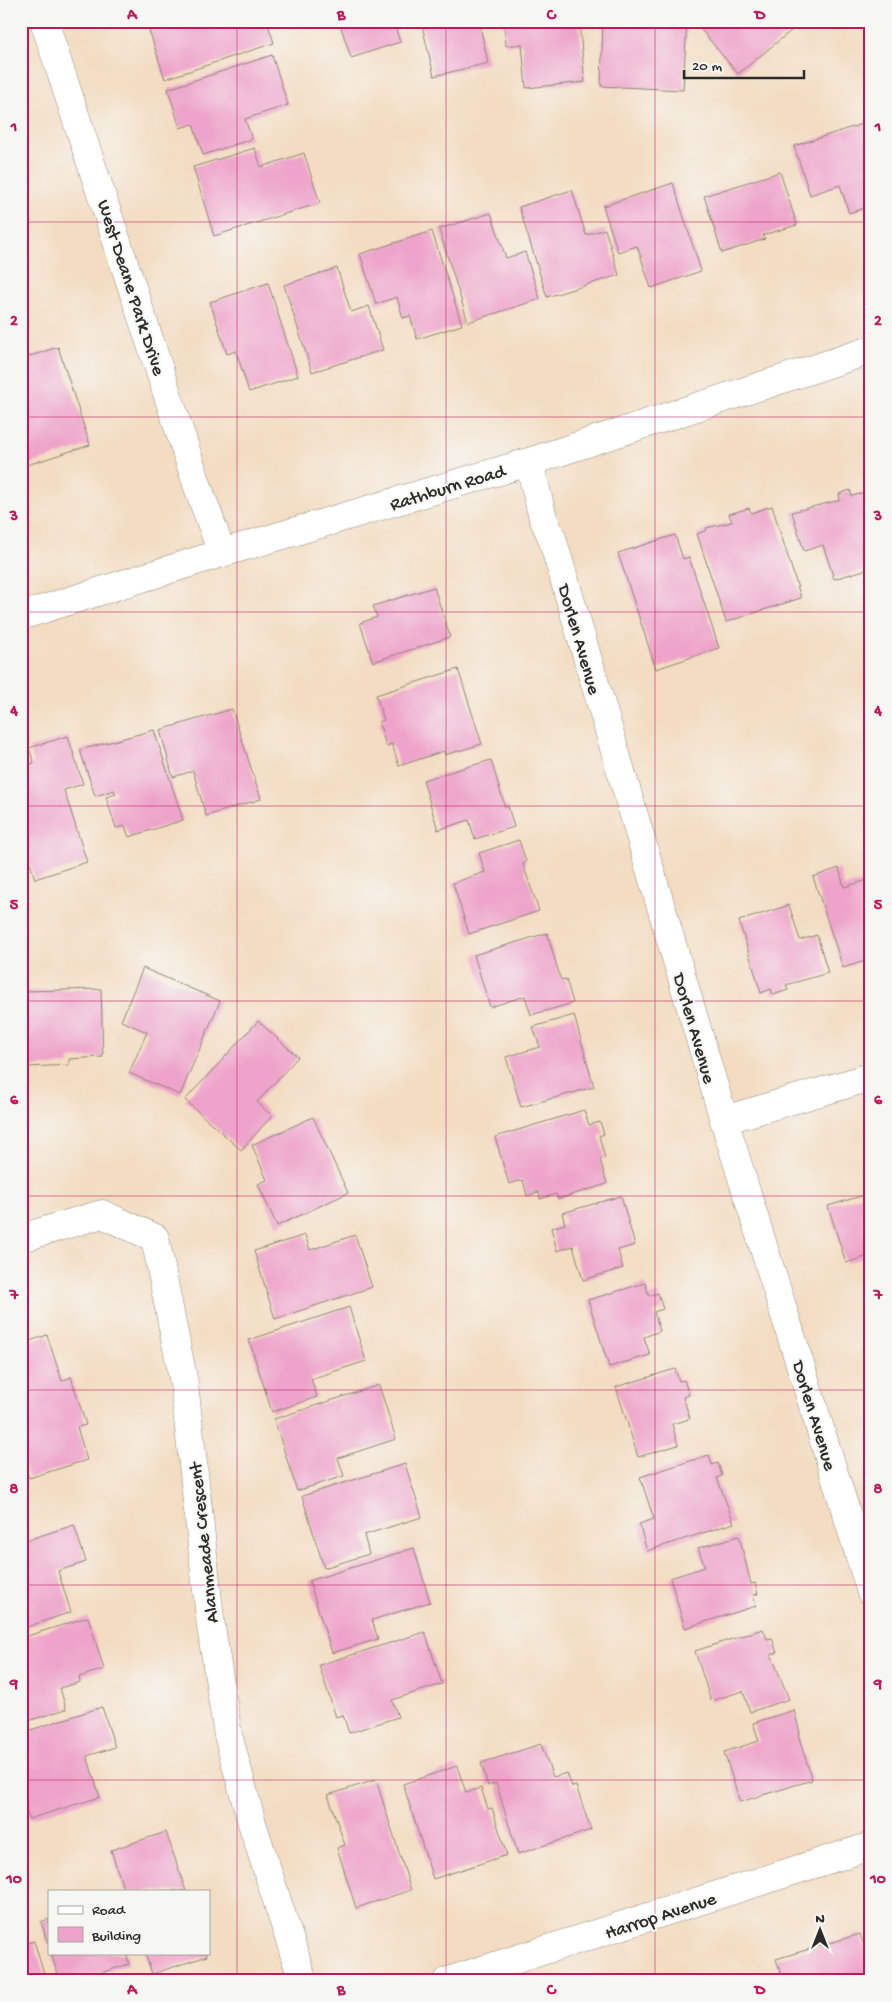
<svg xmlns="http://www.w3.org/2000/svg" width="892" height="2002" font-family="'Gochi Hand',sans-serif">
<rect width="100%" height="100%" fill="#f6f6f2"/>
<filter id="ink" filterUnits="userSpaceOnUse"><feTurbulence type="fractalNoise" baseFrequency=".02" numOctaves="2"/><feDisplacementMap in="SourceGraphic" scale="10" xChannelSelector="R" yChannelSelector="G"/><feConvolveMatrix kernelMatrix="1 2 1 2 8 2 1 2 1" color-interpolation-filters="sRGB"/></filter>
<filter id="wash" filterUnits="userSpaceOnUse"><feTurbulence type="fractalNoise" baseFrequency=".0096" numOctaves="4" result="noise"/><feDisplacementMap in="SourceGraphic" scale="20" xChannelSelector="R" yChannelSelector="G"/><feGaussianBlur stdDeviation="1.12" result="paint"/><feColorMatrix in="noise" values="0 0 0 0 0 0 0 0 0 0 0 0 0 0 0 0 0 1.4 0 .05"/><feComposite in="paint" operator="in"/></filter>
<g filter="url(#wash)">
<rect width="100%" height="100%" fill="#f3dcc1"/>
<g id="blocks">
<!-- building -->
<g fill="#eea4ca">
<path d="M155 21H267L274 43 165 79 149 30 157 28Z"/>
<path d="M339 21H393L400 42 351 58Z"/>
<path d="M421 21H479L488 63 434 76Z"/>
<path d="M504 21H579L585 82 526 88 522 44 506 46Z"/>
<path d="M603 21H687L683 90 601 86Z"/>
<path d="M694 21H803L738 74Z"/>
<path d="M272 55 288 105 245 119 252 139 203 155 193 124 180 128 168 89Z"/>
<path d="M871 121V206L849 213 840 185 810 195 794 146Z"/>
<path d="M255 148 261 167 304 153 320 203 214 236 193 167Z"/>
<path d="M780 172 797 225 763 235 765 239 722 253 704 196Z"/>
<path d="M673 183 701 271 651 288 637 246 618 252 603 206Z"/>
<path d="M572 190 586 235 605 229 619 275 547 297 519 207Z"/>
<path d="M491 213 506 258 525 252 540 299 468 322 439 229Z"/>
<path d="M432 231 462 325 417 339 410 316 403 318 397 297 376 304 360 254Z"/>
<path d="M337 268 351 312 369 306 383 350 312 372 284 285Z"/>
<path d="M268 283 298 376 249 392 236 351 227 354 210 302Z"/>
<path d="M58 347 90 445 27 465 21 446V359Z"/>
<path d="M850 490 852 496 863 493 871 518V568L834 579 823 545 804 551 792 512 840 500 839 494Z"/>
<path d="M772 506 801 598 726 622 697 534 707 530 706 528 732 522 729 514 749 508 751 513Z"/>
<path d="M675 535 683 559 689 557 719 648 656 669 618 553Z"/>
<path d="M434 587 450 637 373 662 360 623 377 617 373 606Z"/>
<path d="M458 669 482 744 445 755 444 751 399 766 392 744 386 746 379 722 384 720 376 695Z"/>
<path d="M232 709 261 799 206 816 193 771 173 777 160 730Z"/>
<path d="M154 730 183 820 129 837 125 826 116 828 106 797 116 794 114 790 95 796 80 750Z"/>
<path d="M68 736 83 784 64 790 87 862 35 879 21 835V767L34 763 29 748Z"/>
<path d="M491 760 505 807 508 806 514 827 475 839 469 820 438 830 423 780Z"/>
<path d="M519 840 526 862 523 864 539 911 469 934 453 883 485 872 479 853Z"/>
<path d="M839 868 844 887 871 879V959L843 968 813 877Z"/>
<path d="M789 905 800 940 817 935 828 973 786 985 788 990 773 995 771 989 761 993 739 921Z"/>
<path d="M547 933 561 980 566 979 573 1003 531 1015 525 996 490 1007 474 955Z"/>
<path d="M143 968 220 1001 180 1095 129 1073 147 1032 121 1021Z"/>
<path d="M101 989 103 1057 69 1059V1065L28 1067 25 991Z"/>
<path d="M574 1015 594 1087 521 1107 506 1057 540 1047 533 1027Z"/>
<path d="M258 1021 298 1057 257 1102 272 1116 241 1150 185 1100Z"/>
<path d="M584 1110 589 1125 600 1122 604 1134 599 1136 605 1158 600 1159 607 1184 558 1199 556 1194 540 1199 539 1192 527 1196 523 1180 509 1184 495 1137Z"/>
<path d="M313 1117 348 1193 277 1226 258 1184 267 1180 252 1145Z"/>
<path d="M871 1193V1255L846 1263 828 1206Z"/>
<path d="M621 1196 635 1245 618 1250 623 1268 583 1280 573 1246 557 1251 551 1228 565 1224 562 1213Z"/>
<path d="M305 1235 310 1250 355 1235 372 1287 275 1319 254 1251Z"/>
<path d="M645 1283 649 1296 658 1293 663 1309 654 1312 660 1331 644 1337 650 1355 609 1367 588 1300Z"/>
<path d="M349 1307 366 1361 311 1379 317 1397 272 1412 249 1340Z"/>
<path d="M47 1335 62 1381 71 1377 86 1425 77 1427 87 1460 29 1478 21 1454V1344Z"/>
<path d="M675 1369 679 1381 684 1380 689 1395 683 1397 690 1419 672 1424 678 1445 638 1457 616 1387Z"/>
<path d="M379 1385 396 1439 338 1458 344 1476 297 1491 274 1419Z"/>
<path d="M709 1455 712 1465 718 1463 722 1476 717 1478 734 1523 647 1551 639 1524 654 1519 640 1477Z"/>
<path d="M405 1464 422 1517 364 1535 369 1554 324 1568 302 1496Z"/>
<path d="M74 1525 86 1562 58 1571 71 1612 21 1629V1542Z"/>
<path d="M739 1536 751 1584 755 1583 758 1594 753 1595 756 1606 685 1628 670 1578 705 1567 698 1548Z"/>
<path d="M414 1548 430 1602 372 1620 378 1639 332 1653 309 1581Z"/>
<path d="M88 1617 104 1669 79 1677 80 1682 60 1688 66 1709 21 1723V1638Z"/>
<path d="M763 1629 767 1639 772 1638 777 1653 771 1654 789 1699 750 1712 743 1691 711 1701 695 1651Z"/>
<path d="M425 1632 442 1684 392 1700 398 1717 349 1733 343 1715 336 1717 319 1665Z"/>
<path d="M102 1707 115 1747 87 1756 100 1797 29 1819 21 1794V1733Z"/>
<path d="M794 1710 800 1733 798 1734 812 1780 740 1802 724 1752 759 1741 753 1723Z"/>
<path d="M541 1744 553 1777 567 1773 572 1787 576 1786 591 1830 518 1854 496 1783 488 1786 481 1763Z"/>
<path d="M457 1766 466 1793 481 1788 488 1809 492 1808 507 1855 433 1879 403 1784Z"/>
<path d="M376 1780 411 1890 356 1908 337 1848 345 1845 328 1795Z"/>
<path d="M166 1832 186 1891H124L111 1850Z"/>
<path d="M49 1919V1943L48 1944 41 1922Z"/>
<path d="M860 1934 871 1966V1981H783L776 1959Z"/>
<path d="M34 1941 46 1981H21V1945Z"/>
<path d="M51 1953H126L129 1964 91 1976 92 1981H60Z"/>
<path d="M145 1953H206L207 1956 152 1974Z"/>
</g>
</g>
</g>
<g filter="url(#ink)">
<use href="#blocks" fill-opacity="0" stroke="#8f8476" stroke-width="1"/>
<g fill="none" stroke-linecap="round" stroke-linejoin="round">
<!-- minor casing -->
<g stroke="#8f8476" stroke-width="29">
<g id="minor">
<path d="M44 21 199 490 222 553"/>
<path d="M529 462 543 518 552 538 724 1120 871 1592"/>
<path d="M21 616 222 553 529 462 871 350"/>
<path d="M724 1120 871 1077"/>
<path d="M21 1238 102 1214 155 1238 184 1383 211 1627 228 1735 252 1823 303 1981"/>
<path d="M448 1981 871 1846"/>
</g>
</g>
<!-- minor -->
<use href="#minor" stroke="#fff" stroke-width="28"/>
</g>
</g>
<!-- grid -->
<path fill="none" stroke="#c2185b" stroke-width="1" stroke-opacity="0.55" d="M237 21V1981M446 21V1981M655 21V1981M21 222H871M21 417H871M21 612H871M21 806H871M21 1001H871M21 1196H871M21 1390H871M21 1585H871M21 1780H871"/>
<g text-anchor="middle" stroke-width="4" stroke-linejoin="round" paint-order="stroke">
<!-- street labels -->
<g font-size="19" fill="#2b2b2b" stroke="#f6f6f2">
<text transform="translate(133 287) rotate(72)" y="7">West Deane Park Drive</text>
<text transform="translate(447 486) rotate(-17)" y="7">Rathburn Road</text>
<text transform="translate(581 639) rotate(74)" y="7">Dorlen Avenue</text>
<text transform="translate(696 1028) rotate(74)" y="7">Dorlen Avenue</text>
<text transform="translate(816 1415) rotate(73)" y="7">Dorlen Avenue</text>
<text transform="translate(202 1543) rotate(-96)" y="7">Alanmeade Crescent</text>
<text transform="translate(660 1914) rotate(-18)" y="7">Harrop Avenue</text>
</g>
</g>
<!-- margin -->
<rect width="892" height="2002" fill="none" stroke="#f6f6f2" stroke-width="55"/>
<!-- legend -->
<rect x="48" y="1890" width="162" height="65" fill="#f6f6f2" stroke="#a5a5a2"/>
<rect x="58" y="1906" width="25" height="8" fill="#ffffff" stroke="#a5a5a2"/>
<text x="92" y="1914" font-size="15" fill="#2b2b2b">Road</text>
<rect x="58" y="1927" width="25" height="15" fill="#eea4ca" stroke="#a5a5a2"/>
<text x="92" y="1940" font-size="15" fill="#2b2b2b">Building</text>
<!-- north arrow -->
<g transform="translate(820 1930)" stroke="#f6f6f2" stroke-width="4" paint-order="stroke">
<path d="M0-4L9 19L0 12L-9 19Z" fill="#2b2b2b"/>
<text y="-8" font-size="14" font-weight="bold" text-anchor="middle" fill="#2b2b2b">N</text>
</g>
<!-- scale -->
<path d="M684 70v8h120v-8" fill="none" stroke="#2b2b2b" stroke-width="2.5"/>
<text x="692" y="70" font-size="15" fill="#2b2b2b" stroke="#f6f6f2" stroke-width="4" paint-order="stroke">20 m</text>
<rect x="28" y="28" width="836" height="1946" fill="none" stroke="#c2185b" stroke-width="2"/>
<g font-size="16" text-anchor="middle" font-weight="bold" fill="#c2185b">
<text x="132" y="19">A</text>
<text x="341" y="19">B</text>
<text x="551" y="19">C</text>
<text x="760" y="19">D</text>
<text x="14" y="131">1</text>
<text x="878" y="131">1</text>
<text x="14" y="325">2</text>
<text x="878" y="325">2</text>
<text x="14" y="520">3</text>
<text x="878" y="520">3</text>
<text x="14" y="715">4</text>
<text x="878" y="715">4</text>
<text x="14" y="909">5</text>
<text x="878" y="909">5</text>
<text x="14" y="1104">6</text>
<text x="878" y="1104">6</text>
<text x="14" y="1299">7</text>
<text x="878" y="1299">7</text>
<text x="14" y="1493">8</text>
<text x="878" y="1493">8</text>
<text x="14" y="1688">9</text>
<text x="878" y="1688">9</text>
<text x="14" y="1883">10</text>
<text x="878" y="1883">10</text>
<text x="132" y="1994">A</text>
<text x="341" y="1994">B</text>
<text x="551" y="1994">C</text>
<text x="760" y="1994">D</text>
</g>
</svg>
